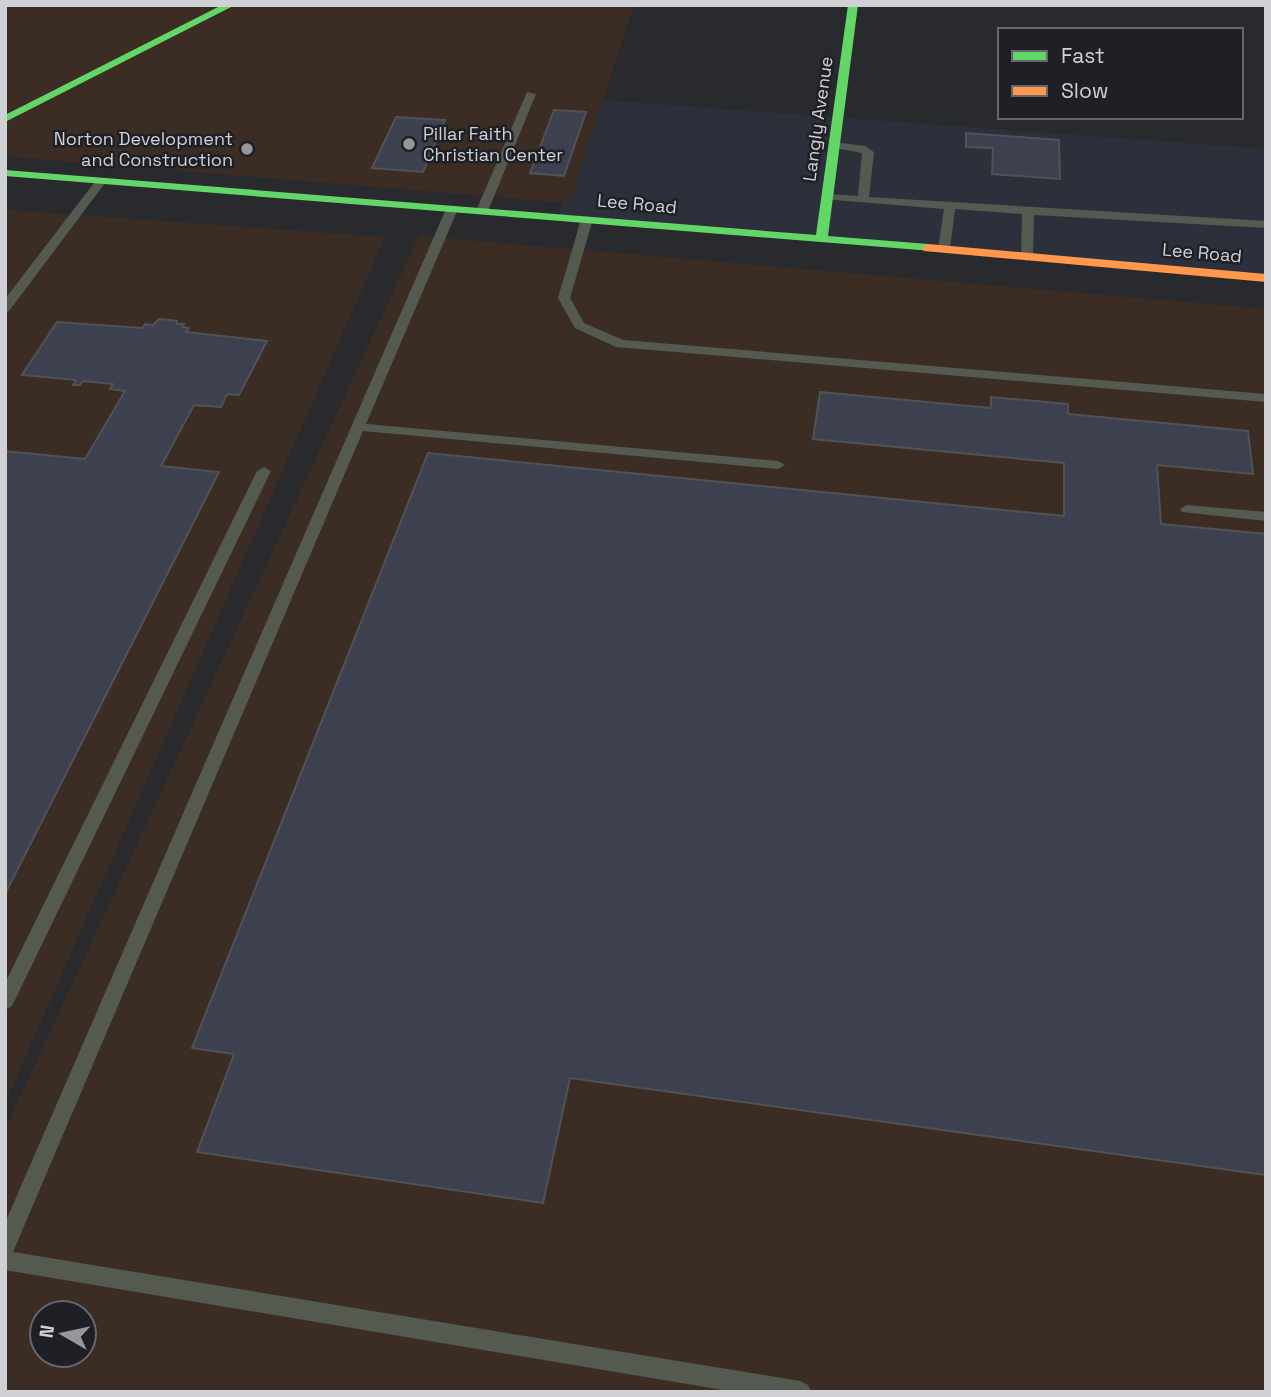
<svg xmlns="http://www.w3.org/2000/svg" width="1271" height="1397" font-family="'Space Grotesk',sans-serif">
<rect width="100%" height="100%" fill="#292a2e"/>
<!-- built -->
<path fill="#2c303b" d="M602 100 1266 149V278L558 217Z"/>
<!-- industrial -->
<g fill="#3b2d24" fill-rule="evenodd">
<path d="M5 5H634L569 203 5 156Z"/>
<path d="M5 210 385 237 5 1104Z"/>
<path d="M419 236 1266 309V1392H5V1129ZM42 1313H84V1355H42Z"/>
</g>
<!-- building -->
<g fill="#3d404f" stroke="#515255" stroke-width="2">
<path d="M554 110 586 112 564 176 530 173Z"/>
<path d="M396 117 445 120 423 172 372 168Z"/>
<path d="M966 133 1059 140 1060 179 992 174 993 148 966 147Z"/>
<path d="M159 319 177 321V324H184L182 327 189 328 186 332 267 341 239 395 227 394 221 407 194 405 161 466 219 472 5 894V451L85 459 125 391 110 389 113 384 83 381 80 385H73L76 380 22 375 57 322 142 328 145 324 153 325Z"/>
<path d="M820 392 991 408V397L1068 404V414L1248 431 1253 474 1157 465 1161 524 1266 534V1175L570 1078 543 1203 197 1152 234 1054 192 1048 428 453 1064 516V463L813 439Z"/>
</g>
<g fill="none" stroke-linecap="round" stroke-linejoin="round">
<!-- lane -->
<g fill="#555a51" fill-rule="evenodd">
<path d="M527 92 536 94 488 211 486 213H478L476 211Z"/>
<path d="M834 142 865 146 874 152 869 197 1266 221V228L1034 215 1033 257 1027 261 1021 257 1022 214 955 209 950 249 944 253 938 249 944 209 822 199V195L826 194 858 196 862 153 830 147V143Z"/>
<path d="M101 178 107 181 105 183 9 311 5 312V299L97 179Z"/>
<path d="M452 206 458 209 366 424 778 461 785 465 778 469 363 431 13 1252 800 1381 808 1385 811 1392H735L5 1270V1223L446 209Z"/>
<path d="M587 216 593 219 570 298 584 323 623 340 1266 394V402L616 347 575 328 558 298 581 219Z"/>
<path d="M264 467 271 471 14 1002 11 1007 5 1009V983L257 471Z"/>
<path d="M1187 505 1266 512V521L1182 512 1180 509Z"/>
</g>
<!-- fast -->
<g fill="#63d668" fill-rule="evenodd">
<path d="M222 5H235L5 122V115Z"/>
<path d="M848 5H858L828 236 928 244 934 248 932 251 5 176V170L816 235Z"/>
</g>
<!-- slow -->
<path fill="#ff974d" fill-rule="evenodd" d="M928 244 1266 274V282L924 251 922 248Z"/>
</g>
<!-- markers -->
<g fill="#95979b" stroke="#1e2026" stroke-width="2.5">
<circle cx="409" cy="144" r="7"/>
<circle cx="247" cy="149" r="7"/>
</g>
<g text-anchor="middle" stroke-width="5" stroke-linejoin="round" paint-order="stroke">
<!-- far-street labels -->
<g font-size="18" fill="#cfd1d5" stroke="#1e2026">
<text transform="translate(818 119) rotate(-82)" y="6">Langly Avenue</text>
<text transform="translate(637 204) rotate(5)" y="6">Lee Road</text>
<text transform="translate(1202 253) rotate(5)" y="6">Lee Road</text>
</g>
<!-- far-poi labels -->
<g font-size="18" fill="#cfd1d5" stroke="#1e2026" text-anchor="start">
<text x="423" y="140">Pillar Faith<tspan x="423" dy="21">Christian Center</tspan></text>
<text x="233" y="145" text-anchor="end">Norton Development<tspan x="233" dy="21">and Construction</tspan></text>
</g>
</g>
<!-- border -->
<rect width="1271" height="1397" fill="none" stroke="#cfd1d5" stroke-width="14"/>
<!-- legend -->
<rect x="998" y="28" width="245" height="91" fill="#1e2026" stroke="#65676c" stroke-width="2"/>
<rect x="1012" y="51" width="35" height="10" fill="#63d668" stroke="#65676c" stroke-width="2"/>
<text x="1061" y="63" font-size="21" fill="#cfd1d5">Fast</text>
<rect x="1012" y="86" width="35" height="10" fill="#ff974d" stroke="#65676c" stroke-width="2"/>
<text x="1061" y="98" font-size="21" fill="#cfd1d5">Slow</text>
<!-- north arrow -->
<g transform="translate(63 1334) rotate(279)"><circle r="33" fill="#1e2026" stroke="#65676c" stroke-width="2"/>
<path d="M0-5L12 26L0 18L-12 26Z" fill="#95979b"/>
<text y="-10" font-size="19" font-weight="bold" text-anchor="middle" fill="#cfd1d5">N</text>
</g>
</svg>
